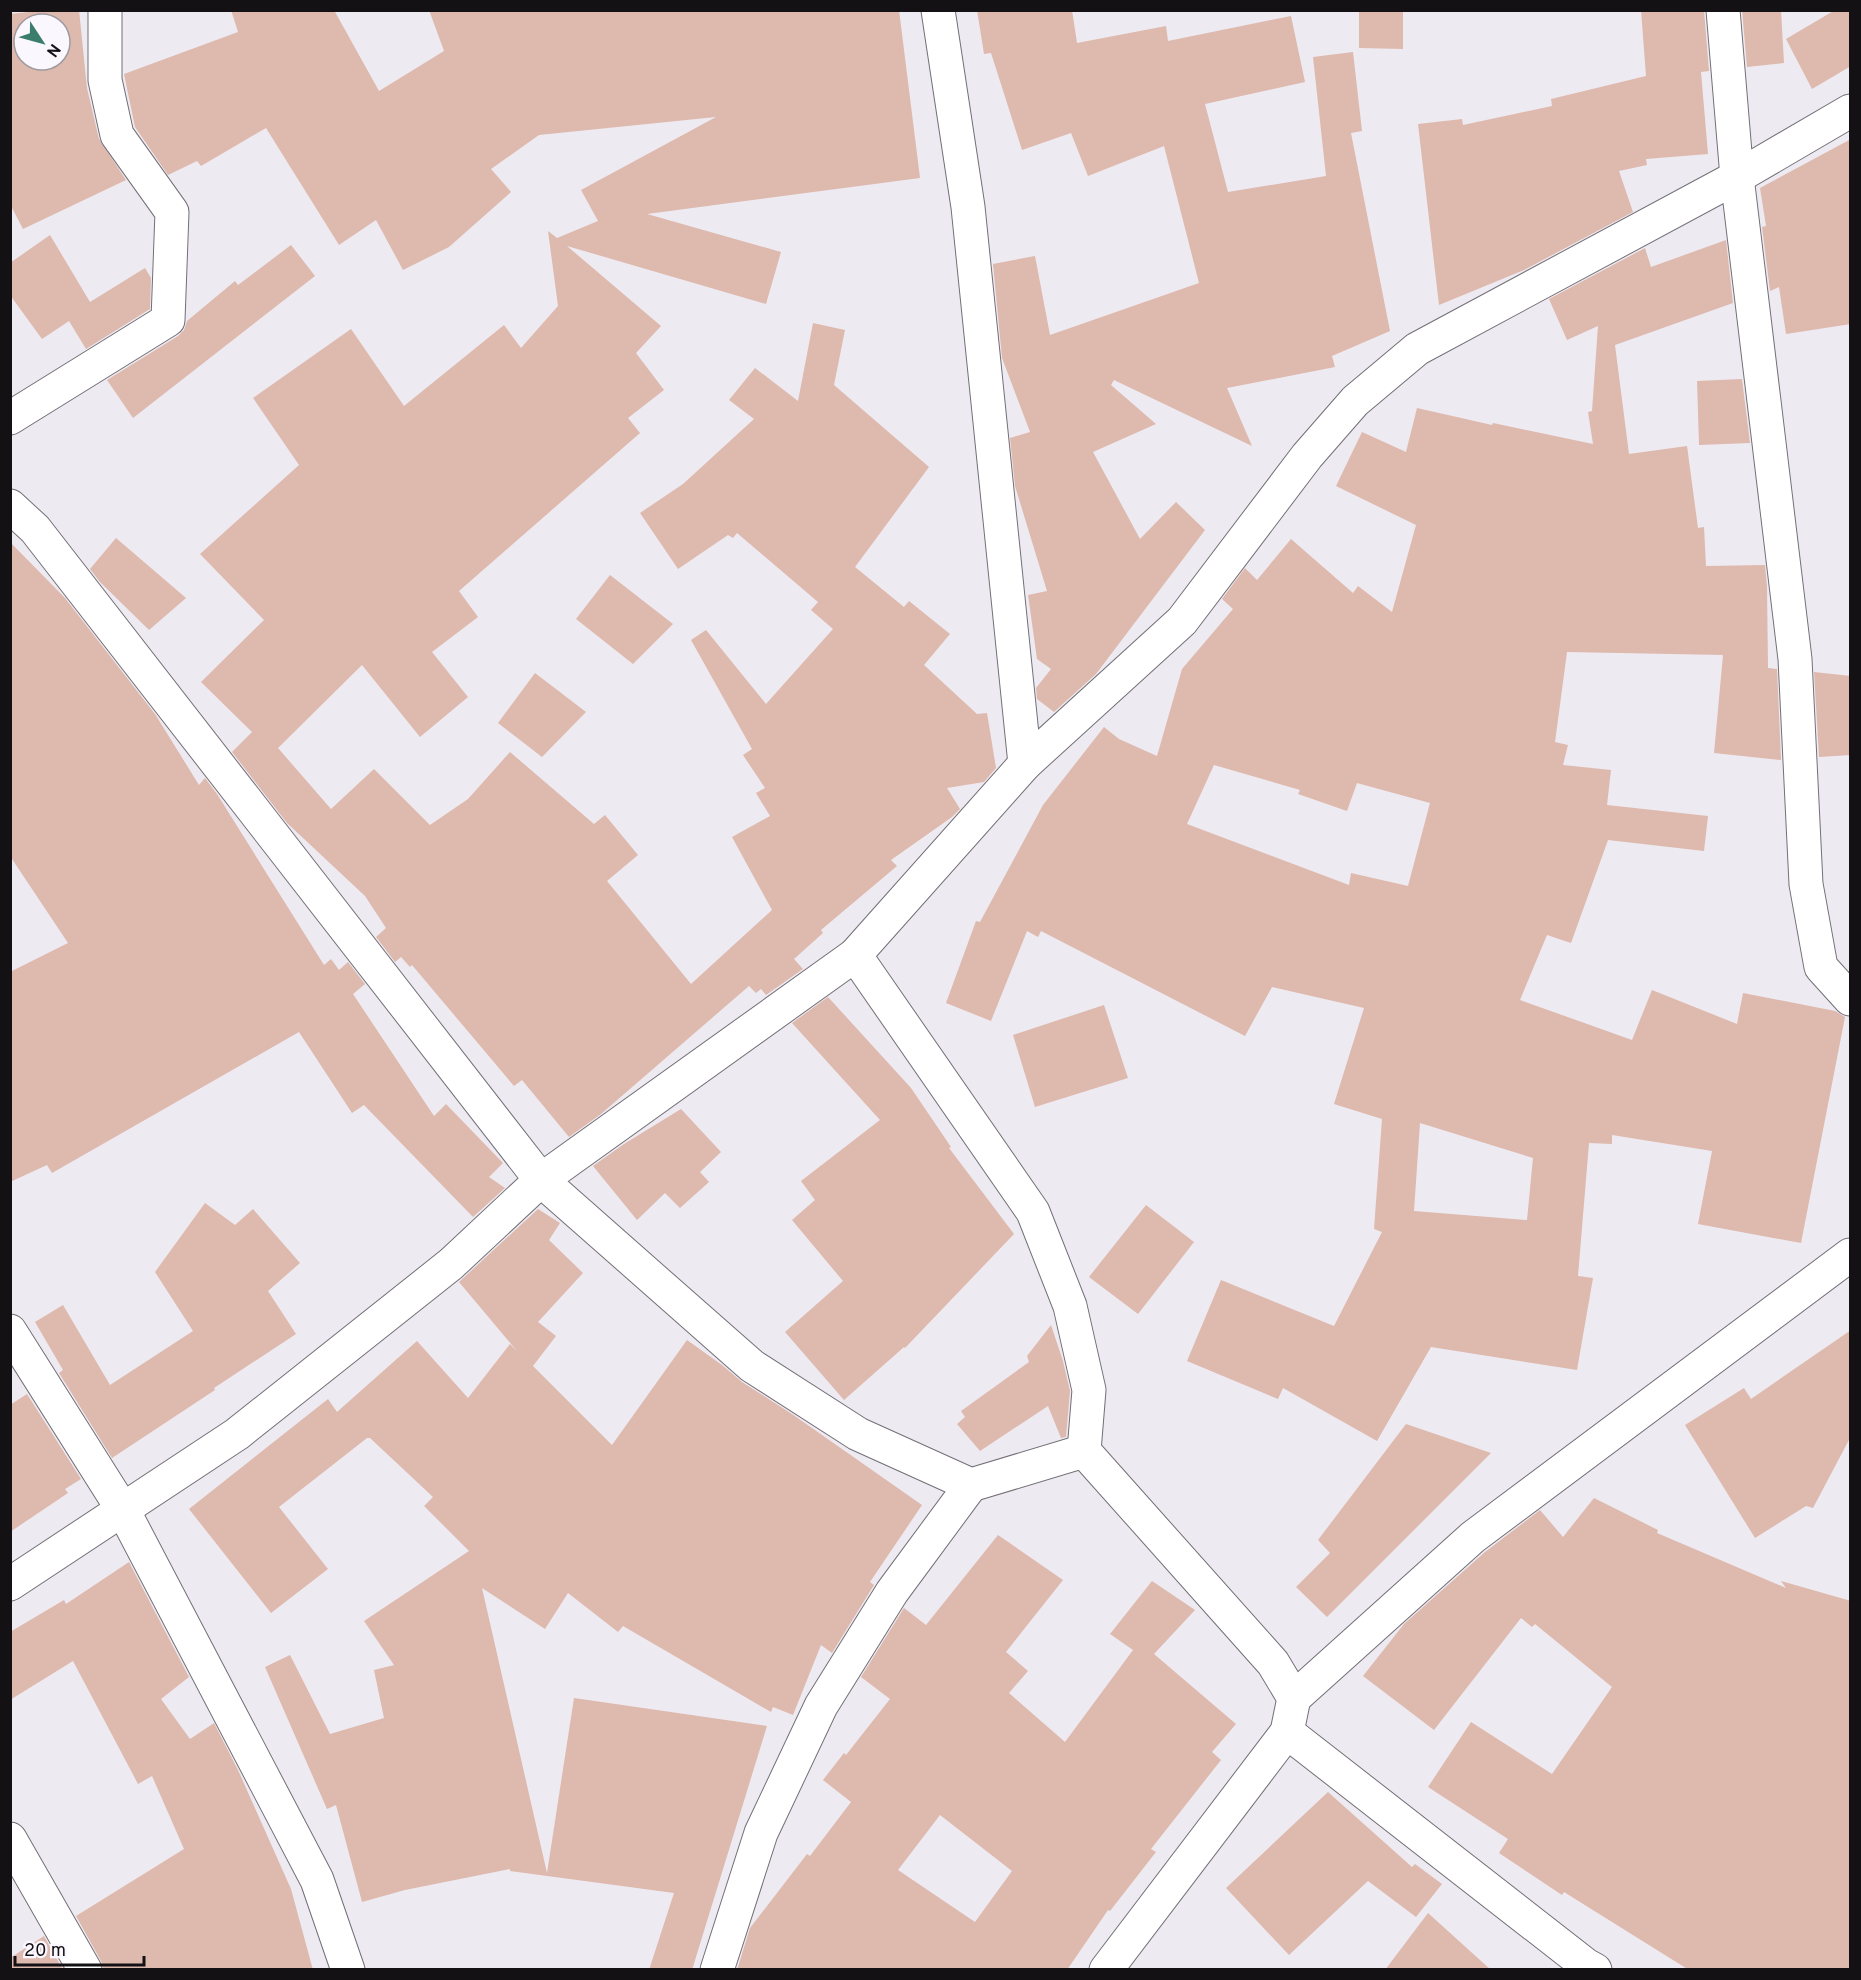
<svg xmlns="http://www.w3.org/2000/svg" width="1861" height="1980" font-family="Overpass,sans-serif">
<rect width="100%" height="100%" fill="#eeeaf2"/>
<!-- building -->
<g fill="#deb9ad" fill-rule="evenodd">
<path d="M47 10H79L87 88 99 139 126 180 23 229 10 204V14ZM24 24H60V60H24Z"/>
<path d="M231 10H334L379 91 444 51 429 10H899L920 178 647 214 781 252 766 304 567 246 661 326 636 353 664 390 628 418 640 433 459 591 478 617 432 652 468 697 420 737 362 665 278 748 331 809 374 769 430 825 468 799 510 752 594 824 605 815 638 855 607 881 691 984 772 910 732 837 770 816 756 793 765 788 743 755 752 749 691 640 706 630 766 704 833 629 811 610 818 602 737 533 733 538 728 535 678 569 640 513 683 484 754 419 729 400 755 368 798 401 813 323 845 330 834 385 929 467 855 567 904 607 909 601 950 634 924 665 977 714 987 713 996 768 984 782 947 788 960 809 952 817 891 860 897 866 821 930 823 933 794 959 803 969 766 995 761 989 756 993 749 986 601 1114 569 1137 522 1080 514 1086 412 965 410 967 401 957 395 962 376 937 386 928 365 896 287 823 232 752 252 732 201 682 264 620 200 554 299 465 253 398 351 329 404 406 504 325 521 348 558 306 548 231 557 238 598 221 581 190 716 117 539 135 491 169 511 192 449 247 403 270 376 220 339 245 266 128 201 166 197 161 168 175 135 127 124 74 238 32Z"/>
<path d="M977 10H1072L1077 43 1166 26 1168 41 1291 16 1305 82 1205 104 1228 192 1326 176 1313 57 1353 52 1362 131 1351 133 1390 331 1332 356 1335 367 1227 388 1252 446 1114 380 1111 385 1156 424 1093 452 1140 539 1176 502 1205 530 1096 674 1054 712 1037 699 1036 688 1051 669 1037 659 1028 595 1047 591 1015 486 1010 438 1030 432 1002 358 993 264 1035 256 1050 335 1199 283 1164 146 1088 176 1071 133 1022 150 991 53 984 54Z"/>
<path d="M1359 10H1403V49L1359 48Z"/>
<path d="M1641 10H1704L1709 71 1701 72 1708 154 1646 159 1647 165 1619 171 1633 212 1524 270 1439 305 1418 124 1462 119 1463 125 1552 106 1551 99 1646 76Z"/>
<path d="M1742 10H1781L1784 63 1747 67Z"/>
<path d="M1835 10H1851V66L1812 89 1786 39Z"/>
<path d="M1851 139V324L1786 334 1779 287 1770 291 1762 227 1766 226 1760 188Z"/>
<path d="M50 235 90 302 145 268 151 278 150 309 86 349 69 321 42 339 10 295V263Z"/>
<path d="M1726 240 1733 303 1615 345 1629 454 1687 446 1698 528 1704 527 1706 566 1765 565 1767 586 1768 668 1777 669 1781 760 1714 753 1723 655 1567 652 1555 742 1568 745 1563 765 1611 770 1607 805 1708 816 1704 851 1608 840 1571 943 1547 935 1520 1000 1632 1040 1652 990 1737 1024 1743 993 1835 1011 1845 1017 1801 1243 1698 1224 1712 1151 1612 1135V1144L1589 1143 1578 1276 1593 1278 1577 1370 1431 1347 1377 1441 1283 1388 1278 1399 1187 1361 1221 1280 1334 1326 1382 1232 1374 1229 1382 1119 1334 1104 1364 1008 1272 987 1245 1036 1041 931 1038 937 1027 931 991 1021 946 1003 976 921 980 922 1043 805 1104 727 1119 739 1157 756 1182 669 1233 609 1222 599 1245 568 1257 580 1291 539 1353 593 1358 586 1392 612 1416 525 1336 486 1362 432 1406 452 1417 408 1492 425 1493 423 1593 444 1588 412 1592 411 1598 326 1567 340 1549 299 1645 248 1651 267ZM1214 765 1300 790 1298 794 1347 811 1357 783 1430 803 1408 886 1351 873 1349 885 1187 824ZM1420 1123 1533 1158 1527 1220 1414 1211Z"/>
<path d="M291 245 315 276 133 418 107 380 178 336 184 330 187 321 235 281 238 285Z"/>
<path d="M1742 379 1750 443 1699 445 1697 381Z"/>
<path d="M116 538 186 598 149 630 100 582 90 569Z"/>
<path d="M10 542 65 598 155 714 199 785 205 778 217 794 324 965 331 959 339 970 348 962 365 984 353 994 434 1116 446 1104 503 1163 489 1177 505 1188 473 1217 364 1105 352 1113 299 1032 52 1173 47 1165 10 1182V972L68 943 10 856Z"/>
<path d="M610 575 673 624 633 664 576 619Z"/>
<path d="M1814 672 1851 676V755L1819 757Z"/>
<path d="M535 673 586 712 542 757 498 723Z"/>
<path d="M828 997 911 1088 951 1147 949 1148 1014 1234 905 1348 904 1347 844 1400 785 1332 843 1281 792 1220 815 1200 801 1181 880 1120 792 1023Z"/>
<path d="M1104 1005 1128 1078 1035 1107 1013 1035Z"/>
<path d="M681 1109 721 1152 700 1172 709 1182 680 1208 665 1193 637 1220 593 1166 624 1144Z"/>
<path d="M205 1203 235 1225 253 1209 300 1263 268 1291 296 1334 214 1388 215 1390 112 1458 59 1373 63 1370 35 1322 63 1305 110 1385 193 1331 155 1272Z"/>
<path d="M1146 1205 1194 1242 1138 1314 1089 1277Z"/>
<path d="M538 1209 560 1223 549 1240 583 1273 538 1322 556 1336 533 1366 612 1445 687 1340 722 1365 742 1382 792 1414 922 1505 870 1582 874 1585 832 1653 821 1645 793 1715 773 1707 771 1712 623 1626 618 1632 568 1593 545 1629 482 1588 547 1873 574 1698 767 1726 692 1970H649L674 1893 510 1871V1869L405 1890 362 1902 336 1805 327 1809 265 1667 290 1655 330 1734 384 1718 374 1670 394 1665 364 1621 469 1551 424 1506 433 1497 370 1438H367L279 1507 328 1569 271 1613 189 1509 328 1399 337 1412 417 1341 468 1398 510 1344 517 1351 459 1282Z"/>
<path d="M1051 1325 1063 1361 1070 1391 1066 1437 1061 1438 1048 1406 980 1451 957 1424 965 1417 961 1411 1029 1362 1027 1356Z"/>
<path d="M1851 1330V1436L1813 1508 1806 1506 1755 1538 1685 1425 1744 1388 1751 1399Z"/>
<path d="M27 1394 81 1479 65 1489 68 1493 10 1532V1405Z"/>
<path d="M1406 1424 1491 1453 1327 1617 1296 1587 1330 1553 1318 1540Z"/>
<path d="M1594 1498 1658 1530 1657 1533 1786 1588 1781 1581 1851 1601V1970H1689L1564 1892 1562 1895 1499 1853 1508 1839 1428 1787 1471 1722 1552 1774 1612 1687 1535 1624 1532 1627 1521 1618 1434 1730 1363 1676 1404 1624 1485 1552 1540 1510 1563 1537Z"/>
<path d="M998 1535 1063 1580 1006 1652 1028 1671 1009 1693 1065 1742 1133 1650 1110 1634 1152 1581 1195 1610 1154 1654 1236 1724 1212 1752 1221 1760 1151 1849 1156 1852 1110 1911 1108 1910 1067 1970H737L750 1928 807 1854 810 1856 851 1802 823 1780 844 1753 846 1755 890 1699 861 1677 904 1608 926 1625ZM940 1815 1012 1871 975 1922 898 1870Z"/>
<path d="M129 1562 189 1677 161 1699 190 1739 214 1723 238 1770 291 1889 313 1970H104L101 1961 76 1916 184 1849 152 1776 138 1784 73 1661 10 1700V1632L64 1600 66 1604Z"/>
<path d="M1328 1792 1412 1867 1415 1864 1442 1884 1416 1917 1368 1881 1289 1955 1226 1888Z"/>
<path d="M1428 1913 1491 1970H1385Z"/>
<path d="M44 1936 63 1970H10V1958Z"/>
</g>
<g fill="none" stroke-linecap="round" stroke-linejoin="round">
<!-- minor casing -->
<g stroke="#736f76" stroke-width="35">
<g id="minor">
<path d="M938 10 968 207 1025 764"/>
<path d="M1723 10 1737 177 1850 111"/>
<path d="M10 418 168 320 172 212 117 135 105 80V10"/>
<path d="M10 506 35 529 541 1180 752 1366 858 1434 971 1485 1084 1451"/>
<path d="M855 955 1033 1212 1070 1306 1089 1390 1084 1451 1273 1663 1294 1698 1287 1732 1106 1970"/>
<path d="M10 1331 123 1510 317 1880 348 1970"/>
<path d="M10 1584 237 1434 451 1264 541 1180 855 955 1025 764 1182 621 1307 456 1355 401 1417 349 1737 177 1795 659 1806 884 1821 967 1850 999"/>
<path d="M1294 1698 1473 1537 1850 1255"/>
<path d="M1287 1732 1586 1965 1595 1970"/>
<path d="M10 1839 85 1970"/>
<path d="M717 1970 761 1833 821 1706 892 1592 971 1485"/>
</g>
</g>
<!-- minor -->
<use href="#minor" stroke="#fff" stroke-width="33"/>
</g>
<!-- border -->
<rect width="1861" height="1980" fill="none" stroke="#131114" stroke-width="24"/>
<!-- north arrow -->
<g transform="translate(42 42) rotate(126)"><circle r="28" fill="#fbf7fe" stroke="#9e9ba0" stroke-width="1.5"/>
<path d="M0-4.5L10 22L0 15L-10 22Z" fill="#3b7d6d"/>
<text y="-9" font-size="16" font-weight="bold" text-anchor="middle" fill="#131114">N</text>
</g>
<!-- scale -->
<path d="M15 1956v9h129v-9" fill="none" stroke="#131114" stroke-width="3"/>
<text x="24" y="1956" font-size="18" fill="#131114" stroke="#fbf7fe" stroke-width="4.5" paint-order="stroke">20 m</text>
</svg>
